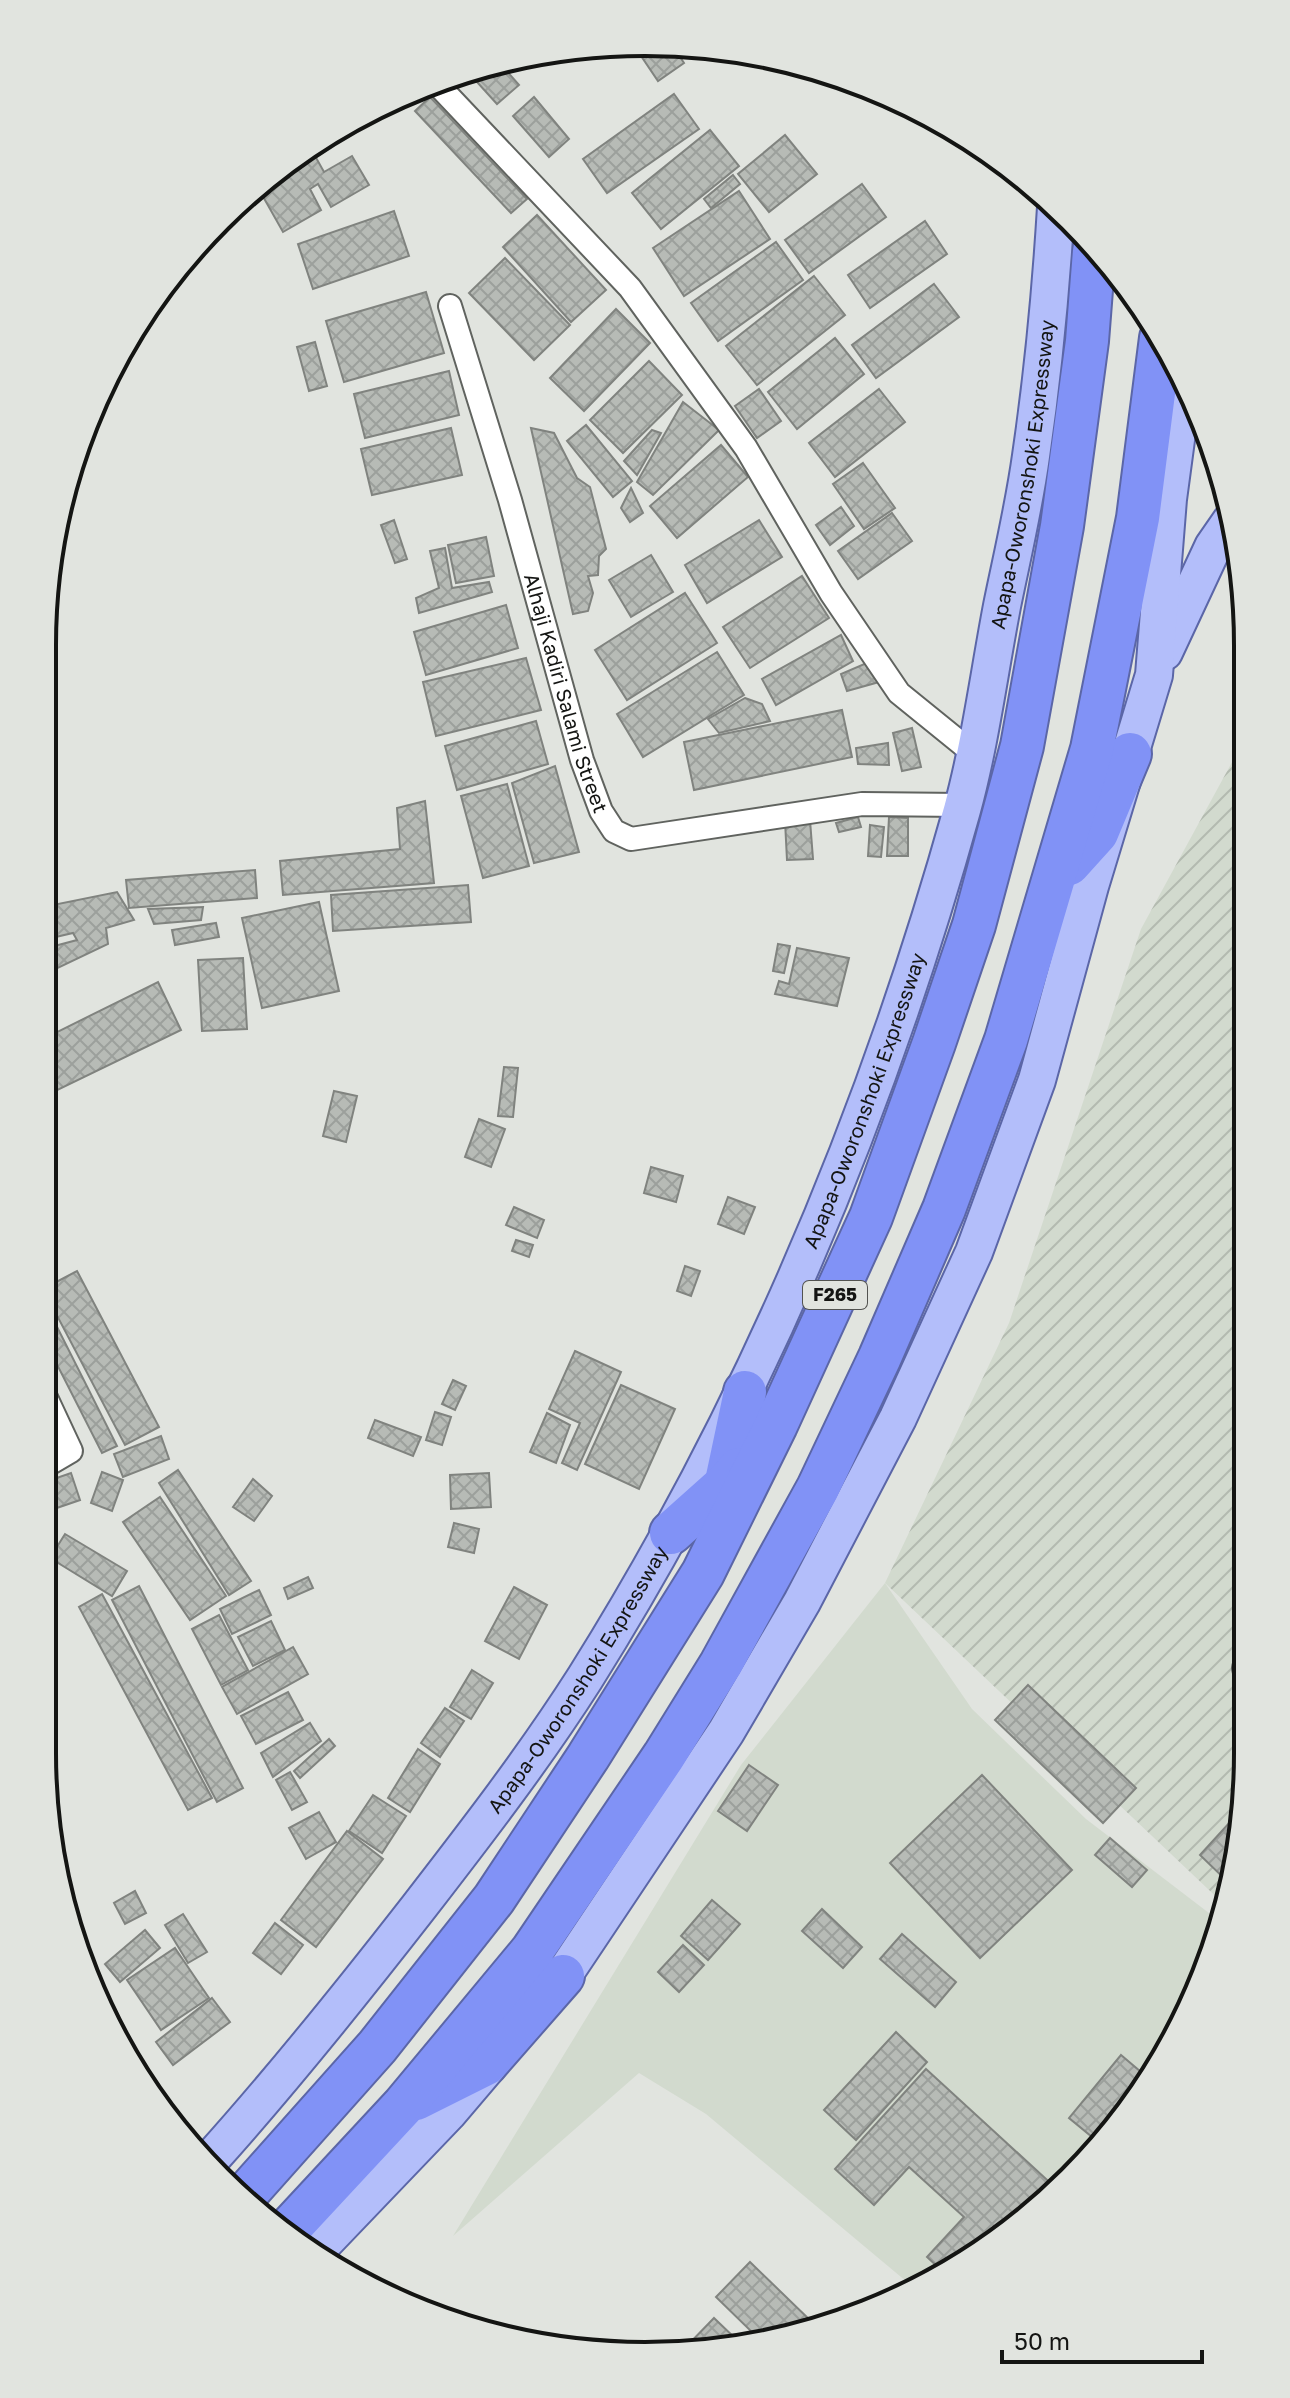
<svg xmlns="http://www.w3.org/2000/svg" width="1290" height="2398" font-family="'Golos Text',sans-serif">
<defs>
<pattern id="industrial-furrows" width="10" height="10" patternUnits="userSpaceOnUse" patternTransform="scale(2)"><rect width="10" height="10" fill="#d2dace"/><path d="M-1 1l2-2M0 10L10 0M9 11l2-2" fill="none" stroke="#b3bab0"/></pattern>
<pattern id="building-cross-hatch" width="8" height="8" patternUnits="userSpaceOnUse" patternTransform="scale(2)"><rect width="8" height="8" fill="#b7bbb6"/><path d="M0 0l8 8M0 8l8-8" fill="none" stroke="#9ca09c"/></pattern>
</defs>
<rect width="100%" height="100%" fill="#e1e4df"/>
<!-- built -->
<path fill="#d2dace" d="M885 1583 972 1709 1086 1819 1222 1923 1167 2054 1043 2206 913 2287 706 2114 639 2073 453 2236 741 1765Z"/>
<!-- industrial -->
<path fill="url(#industrial-furrows)" d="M1243 742 1247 1792 1228 1908 885 1583 1009 1323 1141 929Z"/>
<!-- building -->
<g fill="url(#building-cross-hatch)" stroke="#80837f" stroke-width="2">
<path d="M633 44 672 45 684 63 658 81Z"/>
<path d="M498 61 519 85 497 104 467 71Z"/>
<path d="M674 94 699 129 607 193 583 159Z"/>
<path d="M430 97 527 199 511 213 415 111Z"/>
<path d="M534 97 569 139 549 157 513 116Z"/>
<path d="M710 130 739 166 661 229 632 193Z"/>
<path d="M785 135 817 174 769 212 738 174Z"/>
<path d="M310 147 324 172 352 156 369 185 331 207 318 184 310 189 321 210 283 232 257 186 278 167Z"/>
<path d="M733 175 740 184 711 208 704 199Z"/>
<path d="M862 184 886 217 809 273 785 240Z"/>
<path d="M739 191 770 239 684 296 653 248Z"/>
<path d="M394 211 409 256 313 289 298 244Z"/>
<path d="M537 215 606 290 571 322 503 247Z"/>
<path d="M925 221 947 254 870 308 848 275Z"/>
<path d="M776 242 803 280 718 341 691 303Z"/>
<path d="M505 258 570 325 534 360 469 293Z"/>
<path d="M814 276 845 315 757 385 726 346Z"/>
<path d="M934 284 959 317 876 378 852 345Z"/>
<path d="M426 292 444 353 344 382 326 321Z"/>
<path d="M616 309 650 343 584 411 550 378Z"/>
<path d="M835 338 864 374 797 429 768 392Z"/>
<path d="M315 342 327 386 309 391 297 347Z"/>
<path d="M649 361 682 395 623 453 590 420Z"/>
<path d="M449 371 459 415 365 438 354 394Z"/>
<path d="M759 389 781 421 757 438 735 406Z"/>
<path d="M879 389 905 422 835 477 809 443Z"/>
<path d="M683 402 719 430 653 495 637 482Z"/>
<path d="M586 425 632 481 613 497 567 441Z"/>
<path d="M451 428 462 475 372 495 361 449Z"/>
<path d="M531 428 554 433 577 478 590 487 606 549 599 556 598 575 588 576 593 593 588 611 573 614Z"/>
<path d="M652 430 661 433 637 475 624 461Z"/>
<path d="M721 445 748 477 677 538 650 506Z"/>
<path d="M863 463 895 508 864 529 833 484Z"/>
<path d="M631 488 643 513 630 522 621 508Z"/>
<path d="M841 507 854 526 830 545 816 525Z"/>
<path d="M892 513 912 541 858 579 838 551Z"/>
<path d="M394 520 407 559 395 563 381 525Z"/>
<path d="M759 520 782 557 707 603 685 565Z"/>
<path d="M486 537 494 576 456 583 448 545Z"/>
<path d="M445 548 452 588 489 582 492 592 419 613 416 598 439 588 430 551Z"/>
<path d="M651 555 673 592 631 617 609 580Z"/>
<path d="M802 576 829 618 750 668 723 627Z"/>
<path d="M685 593 717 643 627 700 595 650Z"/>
<path d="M506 605 518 648 426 675 414 632Z"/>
<path d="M841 635 853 661 776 705 762 679Z"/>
<path d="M717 652 744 695 643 757 617 714Z"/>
<path d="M526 658 541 710 436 736 423 682Z"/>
<path d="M869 662 879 682 847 691 841 674Z"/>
<path d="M745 698 762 704 770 721 719 733 708 719Z"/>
<path d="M842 710 852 757 694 790 684 742Z"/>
<path d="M536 721 548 764 457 790 445 746Z"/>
<path d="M912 728 921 767 902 771 893 733Z"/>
<path d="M888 743 889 765 858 764 856 748Z"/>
<path d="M555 766 579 852 534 863 512 783Z"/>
<path d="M507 784 529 866 483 878 461 796Z"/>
<path d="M425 801 434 883 283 895 280 861 400 849 397 808Z"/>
<path d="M858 817 861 827 839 832 836 823Z"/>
<path d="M889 817 908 818V856H887Z"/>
<path d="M810 820 813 859 787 860 785 821Z"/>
<path d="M870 825 884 827 881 857 868 856Z"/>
<path d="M255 870 257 898 129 908 126 880Z"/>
<path d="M468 885 471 922 333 931 331 895Z"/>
<path d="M117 892 134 920 106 928 108 944 43 975V949L77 940 73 933 43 940V907Z"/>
<path d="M319 902 339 991 262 1008 242 918Z"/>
<path d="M203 907 201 920 154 924 148 909Z"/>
<path d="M216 923 219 937 175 945 172 930Z"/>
<path d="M778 944 790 946 784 973 773 971Z"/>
<path d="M797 948 849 958 837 1006 775 994 779 981 789 984Z"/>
<path d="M243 958 247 1029 202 1031 198 960Z"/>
<path d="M158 982 181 1030 43 1097V1039Z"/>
<path d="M504 1067 518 1068 513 1117 498 1116Z"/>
<path d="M334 1091 357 1096 346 1142 323 1136Z"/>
<path d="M479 1119 505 1129 491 1167 465 1157Z"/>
<path d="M651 1167 683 1176 676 1202 644 1193Z"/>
<path d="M728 1197 755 1207 744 1234 718 1224Z"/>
<path d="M514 1207 544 1220 537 1238 506 1225Z"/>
<path d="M516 1240 533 1245 529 1257 512 1251Z"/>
<path d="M685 1266 700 1271 691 1296 677 1291Z"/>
<path d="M77 1271 159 1427 125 1445 43 1289Z"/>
<path d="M43 1299 117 1446 102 1453 42 1335Z"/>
<path d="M575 1351 621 1372 577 1470 562 1463 580 1423 549 1409Z"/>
<path d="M453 1380 466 1386 455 1410 442 1404Z"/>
<path d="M621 1385 675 1409 639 1489 585 1464Z"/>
<path d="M435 1412 451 1417 442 1445 426 1440Z"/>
<path d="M547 1413 570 1425 556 1463 530 1452Z"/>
<path d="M375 1420 421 1437 413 1456 368 1438Z"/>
<path d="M161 1436 169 1459 123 1477 114 1454Z"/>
<path d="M178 1470 251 1581 229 1595 159 1483Z"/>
<path d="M102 1472 123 1480 112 1511 91 1503Z"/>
<path d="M71 1473 80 1500 42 1513V1483Z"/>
<path d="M489 1473 491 1507 451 1509 450 1475Z"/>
<path d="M253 1479 272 1496 254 1521 233 1507Z"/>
<path d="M160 1497 226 1596 190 1620 123 1522Z"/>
<path d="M454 1523 479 1529 474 1553 448 1547Z"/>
<path d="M65 1534 127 1571 112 1596 50 1558Z"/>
<path d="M308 1577 313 1588 288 1599 284 1588Z"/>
<path d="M139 1586 243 1788 217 1802 112 1600Z"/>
<path d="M514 1587 547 1605 519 1659 485 1641Z"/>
<path d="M259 1590 271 1615 232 1634 220 1609Z"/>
<path d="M102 1594 212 1798 188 1810 79 1607Z"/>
<path d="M219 1615 248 1670 221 1685 192 1629Z"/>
<path d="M271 1621 285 1650 253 1666 238 1637Z"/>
<path d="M293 1647 308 1674 237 1714 222 1687Z"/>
<path d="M472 1670 493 1683 471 1719 450 1707Z"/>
<path d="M1028 1685 1136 1788 1103 1823 995 1720Z"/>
<path d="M288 1692 303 1720 256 1744 241 1716Z"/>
<path d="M445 1708 464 1721 440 1757 421 1743Z"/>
<path d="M310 1723 321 1741 273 1777 261 1753Z"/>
<path d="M329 1739 335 1746 300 1778 294 1771Z"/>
<path d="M418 1749 440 1764 410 1812 388 1798Z"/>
<path d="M749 1765 778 1785 747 1831 718 1811Z"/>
<path d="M290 1772 307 1802 292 1810 276 1780Z"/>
<path d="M982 1775 1072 1870 980 1958 890 1863Z"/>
<path d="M373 1795 406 1816 382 1853 349 1831Z"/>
<path d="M319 1812 336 1842 306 1859 289 1828Z"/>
<path d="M1232 1820 1241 1828 1231 1885 1200 1855Z"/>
<path d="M347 1831 383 1859 316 1947 281 1920Z"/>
<path d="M1110 1838 1147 1870 1132 1887 1095 1855Z"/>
<path d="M135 1891 146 1913 125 1924 114 1903Z"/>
<path d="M712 1900 740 1924 708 1960 681 1936Z"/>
<path d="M822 1909 862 1947 843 1968 802 1931Z"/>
<path d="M183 1914 207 1952 188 1963 165 1925Z"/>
<path d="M275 1923 303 1945 281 1974 253 1953Z"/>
<path d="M145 1930 160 1948 120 1982 105 1964Z"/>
<path d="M902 1934 956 1982 935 2007 880 1959Z"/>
<path d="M683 1945 704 1965 679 1992 658 1972Z"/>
<path d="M175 1948 209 1998 161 2030 127 1980Z"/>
<path d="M212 1998 230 2022 173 2065 156 2042Z"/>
<path d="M896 2032 927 2062 856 2140 824 2110Z"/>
<path d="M1121 2055 1148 2078 1097 2141 1069 2118Z"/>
<path d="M926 2069 1057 2189 1043 2206 941 2270 927 2257 964 2217 909 2167 874 2205 835 2169Z"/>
<path d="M750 2262 814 2324 758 2338 716 2297Z"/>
<path d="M714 2318 739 2342 687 2354 683 2350Z"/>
</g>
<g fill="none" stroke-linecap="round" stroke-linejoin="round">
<!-- minor casing -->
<g stroke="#60635f" stroke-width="26">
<g id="minor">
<path d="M436 83 630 288 746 448 831 593 899 693 973 753"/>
<path id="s1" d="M450 306 510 500 582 760 601 811 614 831 631 839 862 804 963 805"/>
<path d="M42 1468 71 1451 42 1389"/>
<path d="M1246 1661 1244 1668 1246 1677"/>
</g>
</g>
<!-- primary casing -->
<g stroke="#5b66a7" stroke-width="40">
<g id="primary">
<path d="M1164 652 1213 547 1231 521"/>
<path d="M546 1996 563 1976 726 1732 802 1602 898 1418 974 1252 1037 1080 1090 886 1154 675 1168 499 1184 380"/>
<path id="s2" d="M210 2160C283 2079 351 1994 418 1908 476 1833 534 1758 585 1678 755 1407 876 1118 962 810 980 744 989 674 1002 606 1012 557 1024 507 1031 456 1043 374 1051 290 1056 207"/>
<path d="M312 2255 448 2113 488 2066"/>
</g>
</g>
<!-- motorway casing -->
<g stroke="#5b66a7" stroke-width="46">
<g id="motorway">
<path d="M1069 864 1097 833 1130 754"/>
<path d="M723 1496 745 1392"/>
<path d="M671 1533 727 1483 739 1469"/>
<path d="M416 2099 486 2064 563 1976"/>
<path d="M246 2194 377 2047 494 1899 588 1757 703 1573 776 1425 871 1217 934 1043 974 925 1022 746 1062 526 1087 341 1094 251"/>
<path d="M286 2232 404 2105 532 1951 664 1756 721 1664 818 1488 880 1357 944 1209 1006 1040 1092 749 1138 518 1161 338"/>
</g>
</g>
<!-- minor -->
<use href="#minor" stroke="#fff" stroke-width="22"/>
<!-- primary -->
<use href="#primary" stroke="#b3befa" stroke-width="36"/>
<!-- motorway -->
<use href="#motorway" stroke="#8192f6" stroke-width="42"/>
</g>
<g text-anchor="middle" stroke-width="6" stroke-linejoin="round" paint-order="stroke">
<!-- shield labels -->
<rect fill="#e1e4df" stroke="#525350" stroke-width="2" x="803" y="1281" width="64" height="28" rx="6"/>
<g font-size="18" font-weight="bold" fill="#141513">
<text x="835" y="1301">F265</text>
</g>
<!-- street labels -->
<g font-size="20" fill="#141513" stroke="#e1e4df">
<text dy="7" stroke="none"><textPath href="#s2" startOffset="1902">Apapa-Oworonshoki Expressway</textPath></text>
<text dy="7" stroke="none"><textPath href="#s1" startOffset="404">Alhaji Kadiri Salami Street</textPath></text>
<text dy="7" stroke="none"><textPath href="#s2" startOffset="1254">Apapa-Oworonshoki Expressway</textPath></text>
<text dy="7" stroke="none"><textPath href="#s2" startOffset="606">Apapa-Oworonshoki Expressway</textPath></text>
</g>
</g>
<!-- crop -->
<path d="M0 0H1290V2398H0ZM645 56H645A589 589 0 0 1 1234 645V1753A589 589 0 0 1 645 2342H645A589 589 0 0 1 56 1753V645A589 589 0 0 1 645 56Z" fill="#e1e4df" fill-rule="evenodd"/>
<path fill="none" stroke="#141513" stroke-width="4" d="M645 56H645A589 589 0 0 1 1234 645V1753A589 589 0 0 1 645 2342H645A589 589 0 0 1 56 1753V645A589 589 0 0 1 645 56Z"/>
<!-- scale -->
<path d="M1002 2350v12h200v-12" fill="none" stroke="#141513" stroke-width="4"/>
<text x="1014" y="2350" font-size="24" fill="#141513" stroke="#e1e4df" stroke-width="6" paint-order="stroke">50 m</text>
</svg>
